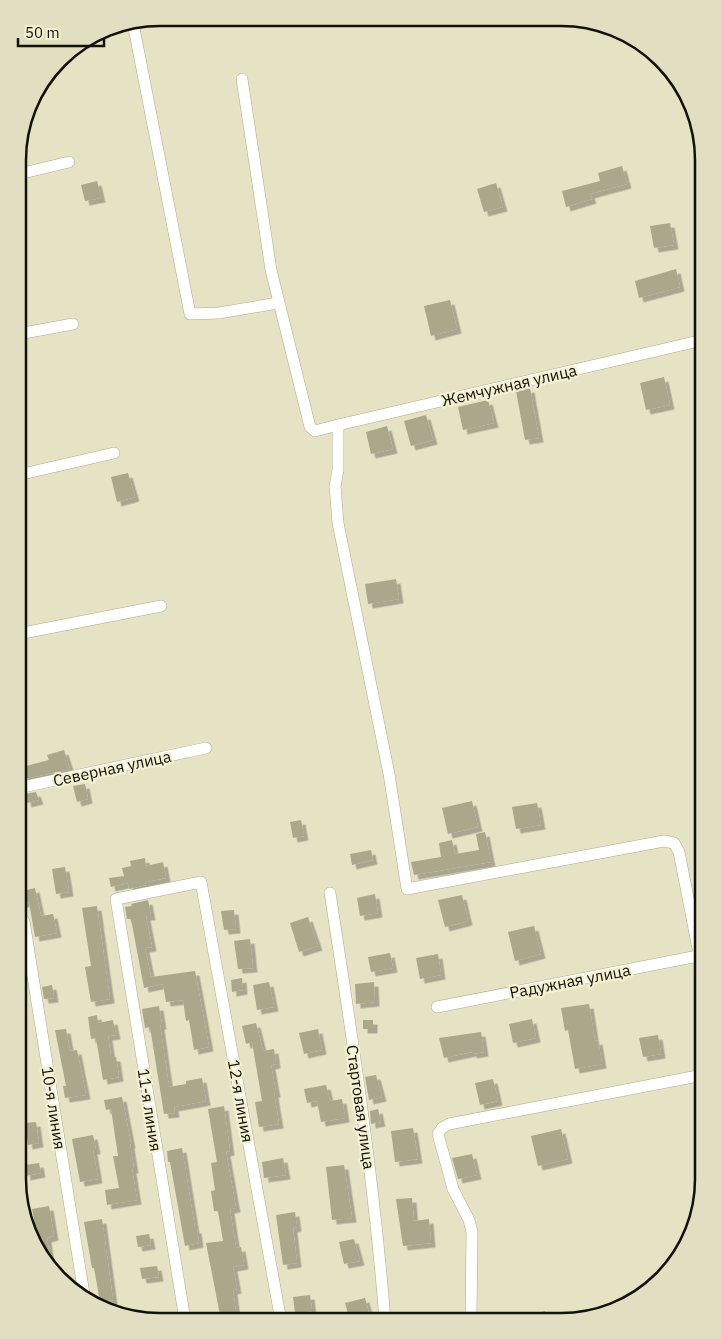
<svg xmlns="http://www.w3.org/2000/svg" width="721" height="1339" font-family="'IBM Plex Sans',sans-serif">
<defs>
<filter id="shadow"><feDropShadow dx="4.5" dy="4.5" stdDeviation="0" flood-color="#0004"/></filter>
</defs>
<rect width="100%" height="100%" fill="#e6e3c5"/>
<!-- building -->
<g fill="#aaa78a" filter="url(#shadow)">
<path d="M622 166 627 184 590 194 592 199 566 207 562 191 600 181 598 173Z"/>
<path d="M97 181 101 198 85 201 81 185Z"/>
<path d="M496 183 503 207 484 212 477 189Z"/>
<path d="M670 223 674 245 654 248 650 226Z"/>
<path d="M676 269 680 287 639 298 635 281Z"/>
<path d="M450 300 457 329 431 336 424 306Z"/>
<path d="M664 377 670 405 646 410 640 383Z"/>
<path d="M530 388 539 438 525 440 516 391Z"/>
<path d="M488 400 494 423 463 430 458 407Z"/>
<path d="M426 415 433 440 411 446 404 421Z"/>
<path d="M387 426 393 449 371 454 366 432Z"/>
<path d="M128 473 135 497 117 502 111 477Z"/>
<path d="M396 579 399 599 368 604 365 584Z"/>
<path d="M64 750 70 769 25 779 22 767 49 760 47 755Z"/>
<path d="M85 784 88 799 77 802 73 786Z"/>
<path d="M36 792 39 800 27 803 25 794Z"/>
<path d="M472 801 478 827 448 834 442 808Z"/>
<path d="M537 803 541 825 516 829 512 807Z"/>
<path d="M301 820 304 836 293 838 290 822Z"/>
<path d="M485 832 491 862 414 875 411 862 441 857 439 843 452 840 455 854 479 850 476 834Z"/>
<path d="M371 850 373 860 352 865 350 854Z"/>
<path d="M145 858 146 866 163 862 166 878 145 882 146 885 129 889 128 883 111 887 109 878 124 876 122 868 131 866 130 861Z"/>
<path d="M65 867 69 892 56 894 52 869Z"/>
<path d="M35 888 41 916 53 914 57 933 35 937 29 902 18 904V892Z"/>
<path d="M375 894 378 913 360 916 357 898Z"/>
<path d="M462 895 468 921 445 927 438 900Z"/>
<path d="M148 900 151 916H146L152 947 145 948 151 977 195 971 209 1047 194 1050 189 1020 186 1021 183 1000 166 1002 163 984 144 988 131 919H127L125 907 132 906 131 904Z"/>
<path d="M97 906 110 999 91 1002 85 967 91 966 82 908Z"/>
<path d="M234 910 236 929 224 930 221 911Z"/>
<path d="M308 917 318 946 299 952 290 923Z"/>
<path d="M534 926 541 954 515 961 508 932Z"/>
<path d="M250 939 253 968 238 969 234 941Z"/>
<path d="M390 953 393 968 371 972 368 957Z"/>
<path d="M438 954 441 975 420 979 416 958Z"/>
<path d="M242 978 243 990 232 992 231 980Z"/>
<path d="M269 982 274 1007 257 1010 253 985Z"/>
<path d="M374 982 375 1002 356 1004 355 984Z"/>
<path d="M52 985 54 998 44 999 42 987Z"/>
<path d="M589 1004 595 1041 598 1040 602 1064 575 1069 568 1030 565 1031 561 1008Z"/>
<path d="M159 1006 162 1025H160L169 1087 186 1084V1081L202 1078 206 1101 174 1107 175 1113 164 1114 150 1027 145 1028 142 1009Z"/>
<path d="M97 1015 98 1023 113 1020 116 1035 108 1036 111 1057H116L119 1077 103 1080 96 1038 91 1039 88 1017Z"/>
<path d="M532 1019 536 1038 513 1043 509 1024Z"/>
<rect x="363" y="1020" width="10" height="9"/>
<path d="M256 1023 263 1051 274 1049 276 1064 271 1065 276 1093H274L279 1124 259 1127 255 1102 262 1101 252 1042 246 1044 242 1026Z"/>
<path d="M66 1029 70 1051 77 1050 86 1095 65 1098 63 1086H66L55 1030Z"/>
<path d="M318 1029 322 1050 304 1054 299 1033Z"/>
<path d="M481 1032 484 1052 472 1054V1052L444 1058 439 1038Z"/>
<path d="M658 1035 661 1054 643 1057 639 1038Z"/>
<path d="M376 1075 382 1097 369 1100 365 1077Z"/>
<path d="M493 1079 498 1101 480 1105 475 1083Z"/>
<path d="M326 1085 330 1101 342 1099 345 1118 321 1122 317 1101 307 1103 304 1089Z"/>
<path d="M122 1097 131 1144H130L134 1169H132L137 1200 107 1205 105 1190 119 1188 113 1156H118L111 1109 106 1110 104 1100Z"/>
<path d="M224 1106 230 1151 226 1152 236 1208 230 1209 236 1248 241 1247 244 1265 233 1267 237 1289 233 1290 236 1313 220 1315 206 1243 223 1241 218 1211H214L211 1191 215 1190 211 1163 217 1162 208 1109Z"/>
<path d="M378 1109 381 1122 371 1124 370 1111Z"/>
<path d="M36 1122 39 1143 28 1145 25 1123Z"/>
<path d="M413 1128 418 1159 395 1162 391 1131Z"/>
<path d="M561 1129 568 1159 538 1166 531 1136Z"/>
<path d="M93 1135 96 1150H93L98 1179 80 1182 72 1139Z"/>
<path d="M182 1148 195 1229H197L199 1243 185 1246 170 1162H168L167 1151Z"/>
<path d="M472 1154 477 1175 458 1179 452 1158Z"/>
<path d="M283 1158 286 1175 264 1178 262 1162Z"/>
<path d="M39 1163 41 1173 26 1176 25 1165Z"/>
<path d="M344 1165 352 1218 332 1220 326 1167Z"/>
<path d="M412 1198 414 1221 429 1219 431 1243 403 1246 396 1199Z"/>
<path d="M49 1206 54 1236 47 1238 51 1264 26 1226 35 1225 32 1209Z"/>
<path d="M295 1212 297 1227 293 1228 297 1263 283 1265 276 1215Z"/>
<path d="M102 1219 113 1300 100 1302 94 1268H92L84 1222Z"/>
<path d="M149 1234 151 1245 138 1247 136 1236Z"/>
<path d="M354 1239 360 1261 344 1264 339 1242Z"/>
<path d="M157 1266 159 1277 142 1279 140 1268Z"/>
<path d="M310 1295 312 1311 295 1313 293 1297Z"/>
<path d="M365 1298 371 1321H350L345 1303Z"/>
<path d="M545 1311 548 1321H518V1318Z"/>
</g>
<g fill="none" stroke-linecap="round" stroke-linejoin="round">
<!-- street casing -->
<g stroke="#aeaa8e" stroke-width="12">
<g id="street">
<path d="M133 23 190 314 219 313 278 303"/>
<path d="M242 79 271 270 310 427 315 431 338 425 703 340"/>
<path d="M19 174 69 162"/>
<path d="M18 334 73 324"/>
<path d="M338 425V470L335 486 338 523 389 774 407 889 664 841 674 843 679 852 703 974"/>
<path d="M18 475 114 453"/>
<path d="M18 634 161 606"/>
<path d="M18 788 206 748"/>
<path d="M330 893C352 1035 374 1178 385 1321"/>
<path d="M24 921 84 1294"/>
<path d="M437 1007 703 955"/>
<path d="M185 1320 116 899 201 882 281 1321"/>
<path d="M471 1321 472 1232 469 1220 453 1189 438 1134 442 1128 449 1124 703 1075"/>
</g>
</g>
<!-- street -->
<use href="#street" stroke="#fff" stroke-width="11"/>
</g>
<g text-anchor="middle" stroke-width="4.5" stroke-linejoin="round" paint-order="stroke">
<!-- street labels -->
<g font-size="16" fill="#131208" stroke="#f4f0d2">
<text transform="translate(509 385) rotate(-13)" y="6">Жемчужная улица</text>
<text transform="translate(112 768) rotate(-12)" y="6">Северная улица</text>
<text transform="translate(570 981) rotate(-11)" y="6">Радужная улица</text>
<text transform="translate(241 1101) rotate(80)" y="6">12-я линия</text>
<text transform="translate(361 1107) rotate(82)" y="6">Стартовая улица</text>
<text transform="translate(54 1108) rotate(81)" y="6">10-я линия</text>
<text transform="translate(150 1110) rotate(81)" y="6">11-я линия</text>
</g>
</g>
<!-- crop -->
<path d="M0 0H721V1339H0ZM160 26H561A134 134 0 0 1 695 160V1179A134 134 0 0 1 561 1313H160A134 134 0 0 1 26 1179V160A134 134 0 0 1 160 26Z" fill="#e2dec2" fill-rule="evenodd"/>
<path fill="none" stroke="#131208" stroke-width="2.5" d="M160 26H561A134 134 0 0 1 695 160V1179A134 134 0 0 1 561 1313H160A134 134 0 0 1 26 1179V160A134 134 0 0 1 160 26Z"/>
<!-- scale -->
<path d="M18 38v8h86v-8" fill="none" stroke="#131208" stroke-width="2.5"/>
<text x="25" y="38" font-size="15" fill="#131208" stroke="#f4f0d2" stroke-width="4" paint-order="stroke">50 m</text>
</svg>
